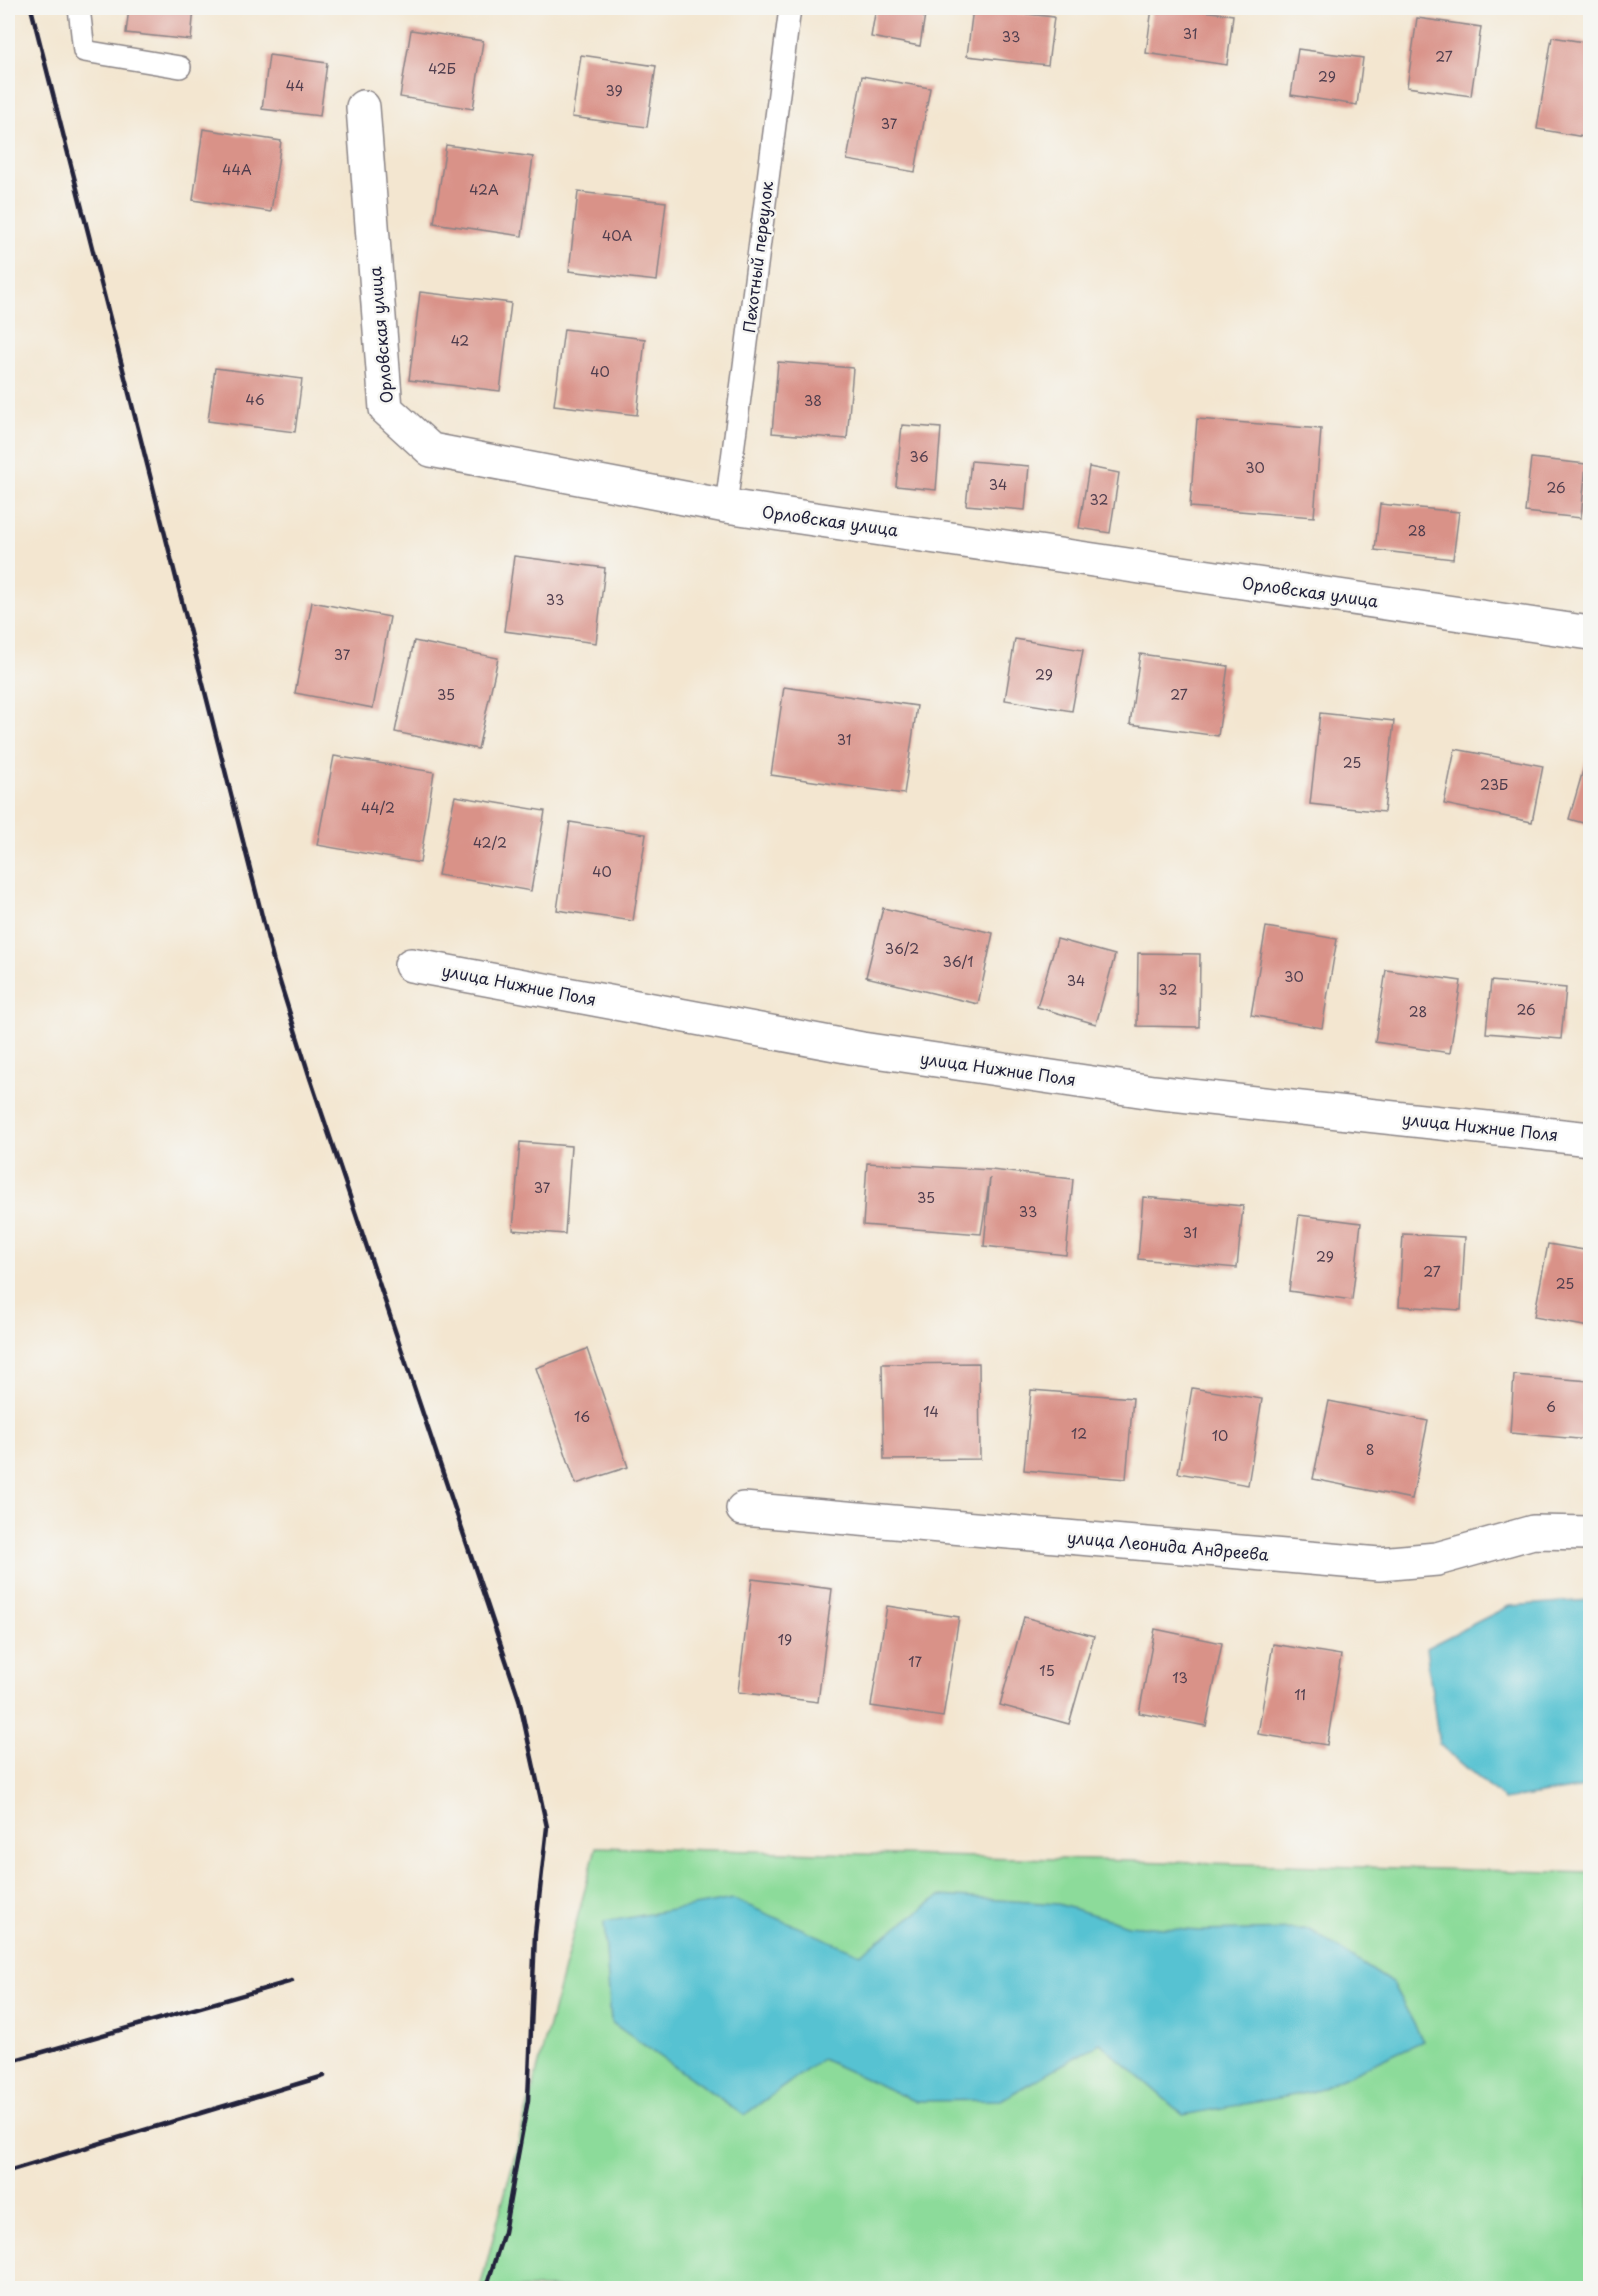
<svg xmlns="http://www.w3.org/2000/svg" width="1598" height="2296" font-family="'Playpen Sans',sans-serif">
<rect width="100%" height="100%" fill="#f6f6f2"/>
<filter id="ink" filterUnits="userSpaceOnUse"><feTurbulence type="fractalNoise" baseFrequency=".0167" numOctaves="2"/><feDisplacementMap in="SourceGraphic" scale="12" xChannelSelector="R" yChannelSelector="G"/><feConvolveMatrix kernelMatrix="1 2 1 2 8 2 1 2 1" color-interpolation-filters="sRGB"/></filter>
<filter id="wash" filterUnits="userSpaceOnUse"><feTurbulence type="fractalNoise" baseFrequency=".008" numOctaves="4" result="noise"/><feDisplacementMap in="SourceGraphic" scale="24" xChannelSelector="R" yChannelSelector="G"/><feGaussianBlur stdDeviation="1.35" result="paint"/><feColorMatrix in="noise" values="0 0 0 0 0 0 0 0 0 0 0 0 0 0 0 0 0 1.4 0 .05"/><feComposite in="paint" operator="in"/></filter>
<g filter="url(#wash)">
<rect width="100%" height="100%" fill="#f3e6d0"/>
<!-- green -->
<path fill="#8cdb9a" stroke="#577e6a" stroke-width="1.5" d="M596 1847 1590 1873V2288H480Z"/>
<!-- water -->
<g fill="#57c2d2" stroke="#3c7286" stroke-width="1.5">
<path d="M1590 1600V1786L1504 1800 1439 1744 1426 1648 1509 1606Z"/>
<path d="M940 1896 1058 1904 1128 1925 1198 1931 1309 1929 1392 1983 1423 2041 1312 2092 1183 2115 1100 2043 1001 2100 914 2101 822 2059 744 2115 611 2022 604 1922 733 1899 860 1954Z"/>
</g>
<g id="blocks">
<!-- building -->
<g fill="#d99288">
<path d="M129 8H194L191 40 126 33Z"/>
<path d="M876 8H926L920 46 871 37Z"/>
<path d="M973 8 1054 17 1048 65 967 56Z"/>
<path d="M1152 8H1179L1233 15 1227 65 1146 53Z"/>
<path d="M1417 18 1481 27 1471 96 1407 87Z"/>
<path d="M411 30 483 41 473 109 400 97Z"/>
<path d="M1552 37 1590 43V138L1537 129Z"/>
<path d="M1298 49 1363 58 1357 105 1291 95Z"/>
<path d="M269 55 327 63 320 116 262 109Z"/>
<path d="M581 55 656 66 647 127 572 117Z"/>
<path d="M862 76 930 88 915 172 847 160Z"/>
<path d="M203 129 281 141 271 212 193 200Z"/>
<path d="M446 145 533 157 522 236 434 223Z"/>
<path d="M578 192 666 202 657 281 569 271Z"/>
<path d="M420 292 511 303 500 391 409 380Z"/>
<path d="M564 329 645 339 637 415 554 405Z"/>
<path d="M778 362 853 368 847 439 772 433Z"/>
<path d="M215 368 302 379 295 432 208 421Z"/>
<path d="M1197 419 1321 429 1314 517 1190 507Z"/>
<path d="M902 425 941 428 936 490 896 486Z"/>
<path d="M1531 458 1586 464 1581 518 1525 512Z"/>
<path d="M971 461 1029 466 1025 510 966 505Z"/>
<path d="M1089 467 1119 473 1110 533 1079 528Z"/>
<path d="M1380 504 1459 512 1453 559 1375 550Z"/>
<path d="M514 556 605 568 596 643 504 631Z"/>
<path d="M312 602 390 617 373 708 295 693Z"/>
<path d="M1015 639 1083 650 1072 711 1005 700Z"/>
<path d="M414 641 498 658 478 749 395 732Z"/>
<path d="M1140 654 1228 666 1218 736 1130 724Z"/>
<path d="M784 687 917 706 904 794 771 775Z"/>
<path d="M1320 713 1394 721 1384 812 1310 804Z"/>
<path d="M1455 749 1543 766 1532 822 1444 804Z"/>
<path d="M1588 753 1590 754V825L1569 819Z"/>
<path d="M334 756 434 772 420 863 317 845Z"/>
<path d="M455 796 545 811 531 891 438 875Z"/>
<path d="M570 822 646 834 633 921 557 910Z"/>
<path d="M883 908 993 933 978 1004 866 977Z"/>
<path d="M1266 927 1337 939 1322 1028 1251 1015Z"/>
<path d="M1057 939 1115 955 1096 1024 1037 1007Z"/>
<path d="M1138 953 1200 954 1199 1027 1137 1026Z"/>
<path d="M1386 970 1461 981 1450 1053 1375 1042Z"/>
<path d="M1491 981 1566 988 1561 1039 1486 1033Z"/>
<path d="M520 1142 571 1146 565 1234 513 1230Z"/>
<path d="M867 1163 991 1170 1073 1179 1066 1255 984 1246 990 1178 981 1234 863 1225Z"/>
<path d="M1143 1197 1243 1206 1237 1268 1138 1259Z"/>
<path d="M1299 1215 1361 1223 1352 1300 1289 1291Z"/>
<path d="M1403 1234 1465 1237 1461 1310 1399 1306Z"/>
<path d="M1548 1244 1590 1251V1327L1534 1317Z"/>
<path d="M587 1349 628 1467 576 1484 536 1368Z"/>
<path d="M979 1363 980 1459 884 1460 882 1364Z"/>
<path d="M1514 1375 1590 1381V1440L1510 1433Z"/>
<path d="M1192 1388 1262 1399 1248 1485 1178 1473Z"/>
<path d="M1031 1390 1133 1398 1126 1479 1024 1470Z"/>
<path d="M1329 1401 1428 1421 1412 1499 1313 1479Z"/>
<path d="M752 1579 832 1589 818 1702 738 1692Z"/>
<path d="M887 1606 959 1617 943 1717 871 1706Z"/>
<path d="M1024 1617 1094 1636 1069 1724 1000 1705Z"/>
<path d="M1155 1629 1222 1643 1206 1726 1139 1713Z"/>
<path d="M1273 1644 1341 1655 1327 1745 1258 1734Z"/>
</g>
</g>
</g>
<g filter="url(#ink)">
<use href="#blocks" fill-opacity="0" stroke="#8a8486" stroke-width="1.5"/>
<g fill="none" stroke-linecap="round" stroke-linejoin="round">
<!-- lane casing -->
<g stroke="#8a8486" stroke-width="24">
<g id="lane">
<path d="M79 8 84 51 180 67"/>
<path d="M726 506 790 8"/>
</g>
</g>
<!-- street casing -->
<g stroke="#8a8486" stroke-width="36">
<g id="street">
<path d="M363 107 386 409 431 450 726 506 1590 633"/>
<path d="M411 965 862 1049 1153 1092 1590 1139"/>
<path d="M743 1509 1379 1564 1437 1559 1533 1532 1590 1533"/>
</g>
</g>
<!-- lane -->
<use href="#lane" stroke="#fff" stroke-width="21"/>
<!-- street -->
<use href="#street" stroke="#fff" stroke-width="33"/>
<!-- rail -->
<g stroke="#22223b" stroke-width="4.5">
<path d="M31 8 274 963 310 1078 519 1699 547 1827 535 1934 528 2100 504 2232 486 2288"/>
<path d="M8 2062 292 1981"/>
<path d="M8 2171 324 2076"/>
</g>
</g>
</g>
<g text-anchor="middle" stroke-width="5" stroke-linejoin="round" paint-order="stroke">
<!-- number labels -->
<g font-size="14" fill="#503e4e">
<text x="1190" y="39">31</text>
<text x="1011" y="42">33</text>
<text x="1444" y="62">27</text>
<text x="442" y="74">42Б</text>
<text x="1327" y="82">29</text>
<text x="295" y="91">44</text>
<text x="614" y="96">39</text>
<text x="889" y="129">37</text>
<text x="237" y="175">44А</text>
<text x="484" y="195">42А</text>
<text x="617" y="241">40А</text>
<text x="460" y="346">42</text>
<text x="600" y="377">40</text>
<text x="255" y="405">46</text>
<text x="813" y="406">38</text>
<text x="919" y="462">36</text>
<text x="1255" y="473">30</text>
<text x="998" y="490">34</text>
<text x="1556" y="493">26</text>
<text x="1099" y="505">32</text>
<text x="1417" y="536">28</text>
<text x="555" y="605">33</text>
<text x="342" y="660">37</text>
<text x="1044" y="680">29</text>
<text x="446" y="700">35</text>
<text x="1179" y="700">27</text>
<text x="844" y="745">31</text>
<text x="1352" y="768">25</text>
<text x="1494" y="790">23Б</text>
<text x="378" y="813">44/2</text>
<text x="490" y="848">42/2</text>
<text x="602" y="877">40</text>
<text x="902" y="954">36/2</text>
<text x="958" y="967">36/1</text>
<text x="1294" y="982">30</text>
<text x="1076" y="986">34</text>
<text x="1168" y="995">32</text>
<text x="1526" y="1015">26</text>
<text x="1418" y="1017">28</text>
<text x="542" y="1193">37</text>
<text x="926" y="1203">35</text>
<text x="1028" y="1217">33</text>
<text x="1190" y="1238">31</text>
<text x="1325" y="1262">29</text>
<text x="1432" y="1277">27</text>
<text x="1565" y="1289">25</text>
<text x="1551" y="1412">6</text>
<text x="931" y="1417">14</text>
<text x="582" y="1422">16</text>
<text x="1079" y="1439">12</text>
<text x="1220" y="1441">10</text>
<text x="1370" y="1455">8</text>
<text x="785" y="1645">19</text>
<text x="915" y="1667">17</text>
<text x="1047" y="1676">15</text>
<text x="1180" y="1683">13</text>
<text x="1300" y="1700">11</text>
</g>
<!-- street labels -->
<g font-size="16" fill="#22223b" stroke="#f6f6f2">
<text transform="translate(758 257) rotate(-83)" y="6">Пехотный переулок</text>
<text transform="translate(381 335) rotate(-95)" y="6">Орловская улица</text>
<text transform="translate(830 521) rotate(8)" y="6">Орловская улица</text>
<text transform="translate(1310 592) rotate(8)" y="6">Орловская улица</text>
<text transform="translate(519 985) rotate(11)" y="6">улица Нижние Поля</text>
<text transform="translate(998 1069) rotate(8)" y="6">улица Нижние Поля</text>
<text transform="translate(1480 1127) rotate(6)" y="6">улица Нижние Поля</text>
<text transform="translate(1168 1546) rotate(5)" y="6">улица Леонида Андреева</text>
</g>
</g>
<!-- margin -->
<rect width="1598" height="2296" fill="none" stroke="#f6f6f2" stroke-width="30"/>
</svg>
